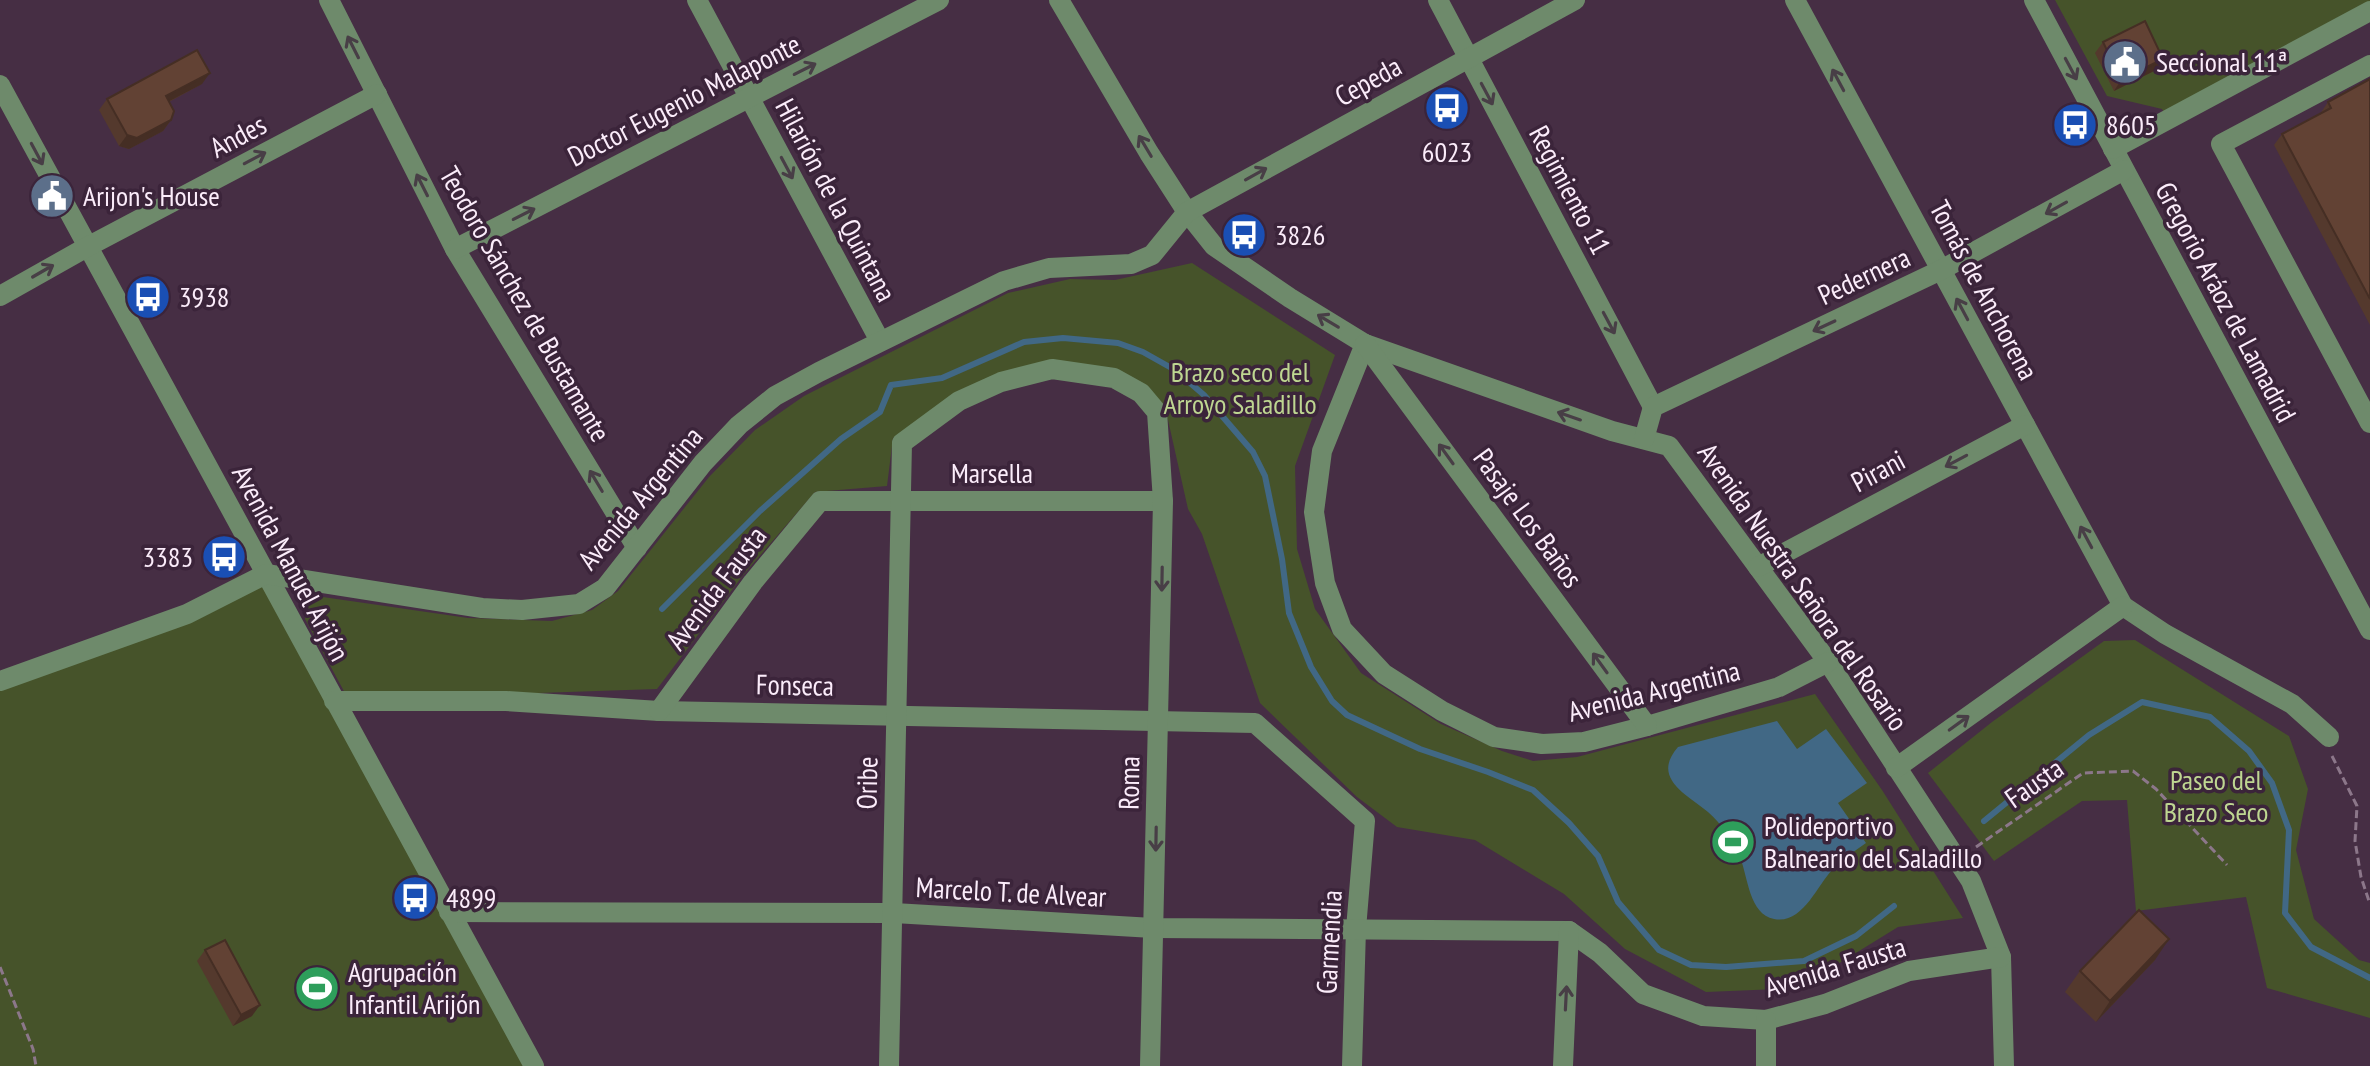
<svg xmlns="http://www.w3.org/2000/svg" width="2370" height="1066" font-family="'PT Sans Narrow',sans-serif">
<rect width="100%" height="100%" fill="#462e44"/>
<!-- green -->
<g fill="#46532a">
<path d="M2055 0H2370V17L2170 123 2162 109 2107 96Z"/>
<path d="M1192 263 1335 355 1295 466 1297 549 1315 609 1361 673 1441 724 1502 751 1533 761 1577 757 1815 694 1882 790 1963 918 1898 927 1838 964 1778 989 1706 992 1625 949 1564 894 1475 840 1397 827 1357 797 1260 703 1202 534 1188 509 1168 420 1148 389 1050 360 893 438 887 486 815 492 744 574 657 689 505 694 346 695 305 619 306 605 316 596 468 618 552 621 592 610 618 591 709 477 755 430 804 396 1008 293 1070 279 1115 280Z"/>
<path d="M266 574 534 1066H0V681Z"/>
<path d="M2135 640 2289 736 2308 789 2296 850 2314 919 2359 960 2370 963V1018L2267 988 2246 897 2136 911 2127 800 2082 801 1994 861 1928 773 1992 722 2104 641Z"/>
</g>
<!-- water -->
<path fill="#416885" d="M1777 721 1797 749 1826 729 1867 783 1838 803 1866 843C1855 851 1842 859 1832 870 1817 886 1802 925 1774 919 1749 914 1748 877 1740 857 1732 840 1722 824 1708 812 1686 794 1651 778 1678 747Z"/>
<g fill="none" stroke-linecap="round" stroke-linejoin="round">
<!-- stream -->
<g stroke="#416885" stroke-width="6">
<path d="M662 609 760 511 841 439 880 412 891 385 942 378 1024 342 1063 338 1118 343 1143 352 1175 370 1204 395 1253 452 1265 476 1282 559 1289 613 1311 667 1332 701 1347 715 1420 749 1488 772 1533 790 1569 823 1598 856 1618 902 1659 950 1691 965 1726 967 1804 961 1856 936 1894 906"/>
<path d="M1984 821 2089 735 2142 702 2210 717 2249 751 2272 783 2289 830 2285 913 2311 947 2370 978"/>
</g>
<!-- path -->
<g stroke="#8c778a" stroke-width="3" stroke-dasharray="8 4" stroke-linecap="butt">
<path d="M2332 756 2357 806 2355 841 2361 877 2370 904"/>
<path d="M1976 847 2083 773 2133 771 2156 789 2227 865"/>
<path d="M0 967 33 1049 36 1066"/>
</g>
<!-- minor -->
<g stroke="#6e8a6b" stroke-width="20">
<path d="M329 0 455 249 637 548"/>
<path d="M697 0 880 341"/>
<path d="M1059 0 1149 153 1187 212 1214 246 1290 298 1365 344 1612 431 1669 446 1828 662 1971 881 2001 957 2004 1066"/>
<path d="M1438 0 1653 407"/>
<path d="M1795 0 2123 606 2165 634 2292 704 2329 737"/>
<path d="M2034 0 2370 630"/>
<path d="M2370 65 2221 144 2370 423"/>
<path d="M0 85 534 1066"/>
<path d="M2113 149 2370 11"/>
<path d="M455 249 939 0"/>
<path d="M0 296 87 247 377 94"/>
<path d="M1365 344 1322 451 1314 512 1325 583 1342 629 1384 674 1442 711 1494 737 1542 744 1584 742 1647 726 1779 687 1828 662"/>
<path d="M1365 344 1647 726"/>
<path d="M1644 439 1653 407 1941 270 2124 170"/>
<path d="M1758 567 2025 425"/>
<path d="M0 681 187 614 266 574 482 608 522 610 579 604 605 588 703 463 739 425 775 396 819 372 1004 281 1049 268 1131 264 1152 255 1187 212 1575 0"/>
<path d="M334 701H506L659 711 1255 723 1365 821 1356 929 1352 1066"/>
<path d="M659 711 753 582 820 501H1163"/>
<path d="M1896 768 2123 606"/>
<path d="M449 912 894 913 1153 928 1569 931"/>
<path d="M1569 931 1600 953 1643 994 1703 1016 1766 1020 1825 1004 1909 971 2001 957"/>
<path d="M889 1066 902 443 959 401 1001 382 1052 369 1114 378 1141 393 1157 412 1163 501 1150 1066"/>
<path d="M1563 1066 1569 931"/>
<path d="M1766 1066V1020"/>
</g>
</g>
<!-- wall -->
<g fill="#54392d">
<path d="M2103 42 2156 70 2114 91 2095 53Z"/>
<path d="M2370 79V325L2274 145 2282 134 2320 114 2328 102Z"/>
<path d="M202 84 169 102 171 120 163 131 129 149 119 146 99 110 107 99Z"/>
<path d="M205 950 252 1016 233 1026 197 961Z"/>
<path d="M2155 960 2096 1022 2065 992 2080 971Z"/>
</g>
<!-- shaded-wall -->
<g fill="#452e24">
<path d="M2163 59 2156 70 2114 91 2121 80Z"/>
<path d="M210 73 202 84 158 107 166 96Z"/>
<path d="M171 120 163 131 129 149 119 146 127 135Z"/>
<path d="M2169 939 2155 960 2096 1022 2110 1001Z"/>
<path d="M260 1005 252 1016 233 1026 241 1015Z"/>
</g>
<!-- building -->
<g fill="#624234" stroke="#452e24" stroke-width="2">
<path d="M2145 21 2163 59 2121 80 2103 42Z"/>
<path d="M197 50 210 73 166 96 174 111 171 120 137 138 127 135 107 99Z"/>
<path d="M2370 79V299L2282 134 2331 108 2328 102Z"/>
<path d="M2139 910 2169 939 2110 1001 2080 971Z"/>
<path d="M225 940 260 1005 241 1015 205 950Z"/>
</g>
<!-- one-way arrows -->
<defs><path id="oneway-shaft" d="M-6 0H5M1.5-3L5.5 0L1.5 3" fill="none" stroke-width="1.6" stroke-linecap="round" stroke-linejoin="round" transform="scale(2)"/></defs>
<g stroke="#483e46">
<use href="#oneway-shaft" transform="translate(353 47) rotate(-117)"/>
<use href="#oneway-shaft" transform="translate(805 69) rotate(-27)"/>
<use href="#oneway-shaft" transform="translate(2071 69) rotate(62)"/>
<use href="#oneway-shaft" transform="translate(1838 80) rotate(-118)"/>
<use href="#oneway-shaft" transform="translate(1487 94) rotate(62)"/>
<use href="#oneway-shaft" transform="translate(1145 146) rotate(-121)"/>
<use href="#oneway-shaft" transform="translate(37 154) rotate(62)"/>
<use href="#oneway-shaft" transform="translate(255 158) rotate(-28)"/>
<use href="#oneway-shaft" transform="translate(787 168) rotate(62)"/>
<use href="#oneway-shaft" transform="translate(1256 174) rotate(-29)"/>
<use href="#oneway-shaft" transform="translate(422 185) rotate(-117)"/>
<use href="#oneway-shaft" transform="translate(2056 208) rotate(151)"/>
<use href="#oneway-shaft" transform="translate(524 214) rotate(-27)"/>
<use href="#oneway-shaft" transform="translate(43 271) rotate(-30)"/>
<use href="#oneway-shaft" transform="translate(1962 309) rotate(-118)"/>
<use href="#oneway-shaft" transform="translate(1328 321) rotate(-149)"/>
<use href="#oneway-shaft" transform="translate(1609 323) rotate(62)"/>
<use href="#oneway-shaft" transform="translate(1824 326) rotate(155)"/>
<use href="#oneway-shaft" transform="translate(1569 416) rotate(-161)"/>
<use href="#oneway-shaft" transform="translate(1446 454) rotate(-126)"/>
<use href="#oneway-shaft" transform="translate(1956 461) rotate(152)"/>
<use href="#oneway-shaft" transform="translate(596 481) rotate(-121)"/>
<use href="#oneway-shaft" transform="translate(2086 537) rotate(-118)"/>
<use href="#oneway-shaft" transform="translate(1162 579) rotate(91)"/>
<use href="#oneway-shaft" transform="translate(1600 663) rotate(-126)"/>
<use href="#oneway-shaft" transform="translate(1959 723) rotate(-36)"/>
<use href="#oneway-shaft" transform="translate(1156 839) rotate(91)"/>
<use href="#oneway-shaft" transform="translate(1566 998) rotate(-87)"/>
</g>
<!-- icons -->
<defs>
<g id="civic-disc" transform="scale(2.3)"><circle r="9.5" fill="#5c6f8a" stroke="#3b243a"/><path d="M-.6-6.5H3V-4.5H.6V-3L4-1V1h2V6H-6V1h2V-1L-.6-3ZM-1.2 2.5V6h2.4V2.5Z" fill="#fff"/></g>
<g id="bus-disc" transform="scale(2.3)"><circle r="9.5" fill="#1a4fb4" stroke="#3b243a"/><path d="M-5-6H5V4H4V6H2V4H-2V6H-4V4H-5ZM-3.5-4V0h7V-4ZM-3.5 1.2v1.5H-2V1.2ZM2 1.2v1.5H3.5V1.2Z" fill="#fff"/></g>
<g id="stadium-disc" transform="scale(2.3)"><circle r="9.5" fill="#2e9e5b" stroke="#3b243a"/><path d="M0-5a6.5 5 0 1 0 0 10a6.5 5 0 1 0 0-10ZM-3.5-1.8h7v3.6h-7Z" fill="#fff"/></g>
</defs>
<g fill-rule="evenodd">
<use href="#civic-disc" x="2125" y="62"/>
<use href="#bus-disc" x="1447" y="108"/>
<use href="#bus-disc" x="2075" y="125"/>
<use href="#civic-disc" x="52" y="196"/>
<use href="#bus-disc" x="1244" y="235"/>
<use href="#bus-disc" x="148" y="297"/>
<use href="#bus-disc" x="224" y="557"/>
<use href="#stadium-disc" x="1733" y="842"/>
<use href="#bus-disc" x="415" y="898"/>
<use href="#stadium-disc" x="317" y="988"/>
</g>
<g text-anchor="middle" stroke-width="7" stroke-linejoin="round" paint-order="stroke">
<!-- poi labels -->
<g font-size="28" fill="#fbecfa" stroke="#3b243a" text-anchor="start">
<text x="2156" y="72">Seccional 11ª</text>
<text x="2106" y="135">8605</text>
<text x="1447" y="162" text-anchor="middle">6023</text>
<text x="83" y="206">Arijon's House</text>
<text x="1275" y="245">3826</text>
<text x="179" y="307">3938</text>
<text x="193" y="567" text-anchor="end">3383</text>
<text x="1764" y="836">Polideportivo<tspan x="1764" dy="32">Balneario del Saladillo</tspan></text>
<text x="446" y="908">4899</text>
<text x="348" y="982">Agrupación<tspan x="348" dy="32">Infantil Arijón</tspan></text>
</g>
<!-- street labels -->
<g font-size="28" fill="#fbecfa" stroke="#3b243a">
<text transform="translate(1368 81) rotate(-29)" y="10">Cepeda</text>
<text transform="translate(684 100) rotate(-27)" y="10">Doctor Eugenio Malaponte</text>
<text transform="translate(238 136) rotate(-28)" y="10">Andes</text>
<text transform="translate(1570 190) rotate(62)" y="10">Regimiento 11</text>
<text transform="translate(836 200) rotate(62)" y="10">Hilarión de la Quintana</text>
<text transform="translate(1864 276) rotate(-25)" y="10">Pedernera</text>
<text transform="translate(1984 290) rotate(62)" y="10">Tomás de Anchorena</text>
<text transform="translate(2226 302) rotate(62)" y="10">Gregorio Aráoz de Lamadrid</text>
<text transform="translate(525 304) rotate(60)" y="10">Teodoro Sánchez de Bustamante</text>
<text transform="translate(1878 471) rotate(-28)" y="10">Pirani</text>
<text x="992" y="483">Marsella</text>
<text transform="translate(640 498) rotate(-50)" y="10">Avenida Argentina</text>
<text transform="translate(1528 518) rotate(54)" y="10">Pasaje Los Baños</text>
<text transform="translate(291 563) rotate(62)" y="10">Avenida Manuel Arijón</text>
<text transform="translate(1803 587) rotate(55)" y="10">Avenida Nuestra Señora del Rosario</text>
<text transform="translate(716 588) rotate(-53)" y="10">Avenida Fausta</text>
<text transform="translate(795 685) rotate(1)" y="10">Fonseca</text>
<text transform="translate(1654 691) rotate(-14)" y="10">Avenida Argentina</text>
<text transform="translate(867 783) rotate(-89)" y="10">Oribe</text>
<text transform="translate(1129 783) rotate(-89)" y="10">Roma</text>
<text transform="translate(2034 783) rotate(-35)" y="10">Fausta</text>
<text transform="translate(1011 892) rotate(3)" y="10">Marcelo T. de Alvear</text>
<text transform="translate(1329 942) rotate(-87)" y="10">Garmendia</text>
<text transform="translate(1835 967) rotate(-17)" y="10">Avenida Fausta</text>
</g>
<!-- park labels -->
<g font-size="28" fill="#bed691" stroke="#3b243a">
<text x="1240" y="382">Brazo seco del<tspan x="1240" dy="32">Arroyo Saladillo</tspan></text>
<text x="2216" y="790">Paseo del<tspan x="2216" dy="32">Brazo Seco</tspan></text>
</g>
</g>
</svg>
